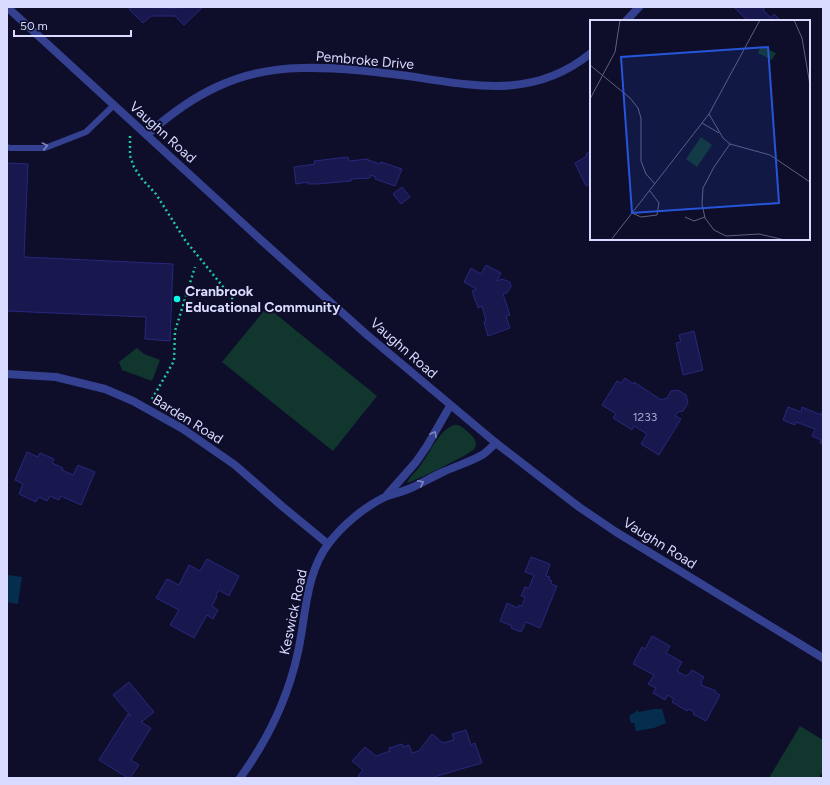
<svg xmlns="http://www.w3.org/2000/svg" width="830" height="785" font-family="Figtree,sans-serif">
<rect width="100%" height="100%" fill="#0e0e2b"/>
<!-- green -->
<g fill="#10362e">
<path d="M267 307 377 396 333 451 222 362Z"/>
<path d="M137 348 144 354 160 360 152 381 122 370 119 362Z"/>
<path d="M454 425C460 424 464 429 469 433 475 438 478 443 474 449 471 454 415 481 407 483 409 477 416 472 420 466 430 453 438 431 454 425Z"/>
<path d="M800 726 823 740V771L819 778H769Z"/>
</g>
<!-- water -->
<g fill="#042d4e">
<path d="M8 575 22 577 18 604 7 602Z"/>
<path d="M654 709H662L666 723 654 728 636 731 634 723H631L629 716 638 710 639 712Z"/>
</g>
<!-- building -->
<g fill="#18184f" stroke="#28277d">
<path d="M131 7 172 8 203 7 184 25 175 16H151L143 23 129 9Z"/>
<path d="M734 7H765L763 10 771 18 774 14 781 21H748Z"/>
<path d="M591 151V186L590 184 586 186 575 163 587 156 586 154Z"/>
<path d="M348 157 349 161 368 159V160L380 164 381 162 402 169 395 186 375 179 376 177 370 175V178L351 179V181L317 184H308V182L296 184 294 167 315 164 314 161Z"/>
<path d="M7 163 28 164 24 257 173 264 170 341 145 339 146 317 7 311Z"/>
<path d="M402 187 410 197 401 204 393 194Z"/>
<path d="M486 265 501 273 497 281 502 279 510 282 511 287 507 293 503 294 510 315 506 316 510 328 488 336 484 322 486 321 482 306 478 308 472 291 476 290V289L464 282 471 268 481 274Z"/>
<path d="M694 331 703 370 683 375 676 343 681 342 679 335Z"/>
<path d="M625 378 633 384 634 382 661 400 667 398 671 391 678 390 686 395 688 403 683 411 678 412 675 416 681 419 659 455 641 444 647 434 634 426 632 430 613 418 616 414 602 405 617 381 621 383Z"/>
<path d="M788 407 801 412 802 407 821 415 823 410V444L820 443 821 440 812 436 815 429 796 422 795 425 783 420Z"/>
<path d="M27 452 38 457 40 453 54 459 52 463 63 468 62 470 73 475 78 465 95 472 81 505 61 496 59 500 50 496 47 501 39 497 36 502 19 494 23 484 15 480Z"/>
<path d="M531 557 550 564 546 576 550 577 549 580 552 581 551 584 557 586 540 628 526 622 521 632 511 628 512 626 500 621 507 603 518 608 519 605 522 606 525 597 521 596 525 587 529 588 534 575 525 572Z"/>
<path d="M207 559 239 576 229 596 219 590 216 595 217 596 212 606 218 610 213 619 207 615 194 638 170 625 179 610 156 598 167 579 179 585 189 565 200 571Z"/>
<path d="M652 636 670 646 666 653 682 662 677 671 686 676 687 675H688L692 670 704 677 701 682 702 683 701 685 716 691 715 692 720 695 706 721 693 714 694 712 689 709 687 711 672 702 674 699 668 695 665 700 653 693 656 688 648 684 654 675 633 664 642 647 645 649Z"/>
<path d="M129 682 154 712 141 722 151 728 131 760 139 765 130 778H128L99 760 128 714 131 716 113 695Z"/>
<path d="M466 730 471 745 475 743 482 763 437 776 435 778H361L358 776 363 770 352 761 365 747 376 756 390 751 389 748 402 744 403 747 409 745 412 753 419 751 432 734 443 743 454 740 452 734Z"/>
</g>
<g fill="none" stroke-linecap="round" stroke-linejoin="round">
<!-- path -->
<g stroke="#22c9a0" stroke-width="2.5" stroke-dasharray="2 3" stroke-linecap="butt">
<path d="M130 136V156L134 167 141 178 156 194 185 240 233 299"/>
<path d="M152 399 174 361 175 331 195 267"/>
</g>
<!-- lane -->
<path stroke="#344190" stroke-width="6" d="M7 147 10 148H45L86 132 114 105"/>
<!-- street -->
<g stroke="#344190" stroke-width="8">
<path d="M7 7 261 240 366 334 496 443 579 507 616 532 823 658"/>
<path d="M626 21 639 7"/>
<path d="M147 135C192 94 239 69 301 68 339 67 378 72 415 77 479 87 536 98 591 53"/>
<path d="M7 374 56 377 105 389 133 401 183 429 235 465 283 507 328 544"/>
<path d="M387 495 416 462 427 446 450 406"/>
<path d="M240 778C267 741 288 698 298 652 306 616 305 574 329 543 343 525 364 507 385 497 393 494 402 492 411 488 422 483 432 477 443 472 456 466 470 462 482 455 487 452 491 447 496 443"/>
</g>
</g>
<!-- one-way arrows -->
<defs><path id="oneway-chevron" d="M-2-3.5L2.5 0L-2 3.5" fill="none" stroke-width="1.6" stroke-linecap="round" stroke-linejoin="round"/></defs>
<g stroke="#7e86c2">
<use href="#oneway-chevron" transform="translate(45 146) rotate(-12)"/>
<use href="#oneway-chevron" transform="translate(434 434) rotate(-60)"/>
<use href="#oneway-chevron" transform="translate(421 483) rotate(-27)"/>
</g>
<!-- markers -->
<circle fill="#04ffe9" stroke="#0e0e2b" stroke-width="1.5" cx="177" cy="299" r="4"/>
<g text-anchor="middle" stroke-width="4" stroke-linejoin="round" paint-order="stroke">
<!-- number labels -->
<g font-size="12" fill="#a8aad3">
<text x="645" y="421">1233</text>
</g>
<!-- street labels -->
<g font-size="14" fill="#d8dbff" stroke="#0e0e2b">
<text transform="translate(365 60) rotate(5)" y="5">Pembroke Drive</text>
<text transform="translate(163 132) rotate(42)" y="5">Vaughn Road</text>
<text transform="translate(404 348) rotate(41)" y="5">Vaughn Road</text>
<text transform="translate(188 419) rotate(32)" y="5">Barden Road</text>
<text transform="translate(660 543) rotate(32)" y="5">Vaughn Road</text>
<text transform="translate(293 612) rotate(-78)" y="5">Keswick Road</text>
</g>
<!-- poi labels -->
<g font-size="14" font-weight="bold" fill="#d8dbff" stroke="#0e0e2b" text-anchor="start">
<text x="185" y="296">Cranbrook<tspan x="185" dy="16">Educational Community</tspan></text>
</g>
</g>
<!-- overview -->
<g transform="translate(590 20)">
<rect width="220" height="220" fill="#0e0e2b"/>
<path d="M171 26 186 33 182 40 168 33ZM111 117 122 125 107 147 96 139Z" fill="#10362e"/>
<path fill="none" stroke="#5f6080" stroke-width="1" d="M204 0 212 18 220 65M0 45 40 78 48 88 51 98V141L56 154 65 164M0 79 25 32 30 0M119 94 133 118 140 124 180 135 220 162M112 103 129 113M140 124 124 147 113 168 112 184 115 198 124 210 136 216 169 214 195 220M42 193 51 197 67 195 69 183 60 171M95 197 104 201 115 197M21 220 119 94 170 0"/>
<path fill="#2655da" fill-opacity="0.15" stroke="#2655da" stroke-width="2" d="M178 27 189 183 42 193 31 37Z"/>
<rect width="220" height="220" fill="none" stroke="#d8dbff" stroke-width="2"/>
</g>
<!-- border -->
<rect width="830" height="785" fill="none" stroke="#d8dbff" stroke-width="16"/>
<!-- scale -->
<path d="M14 30v6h117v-6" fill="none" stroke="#d8dbff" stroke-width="2"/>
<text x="20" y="30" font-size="12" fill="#d8dbff" stroke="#0e0e2b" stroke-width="3" paint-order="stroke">50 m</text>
</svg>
